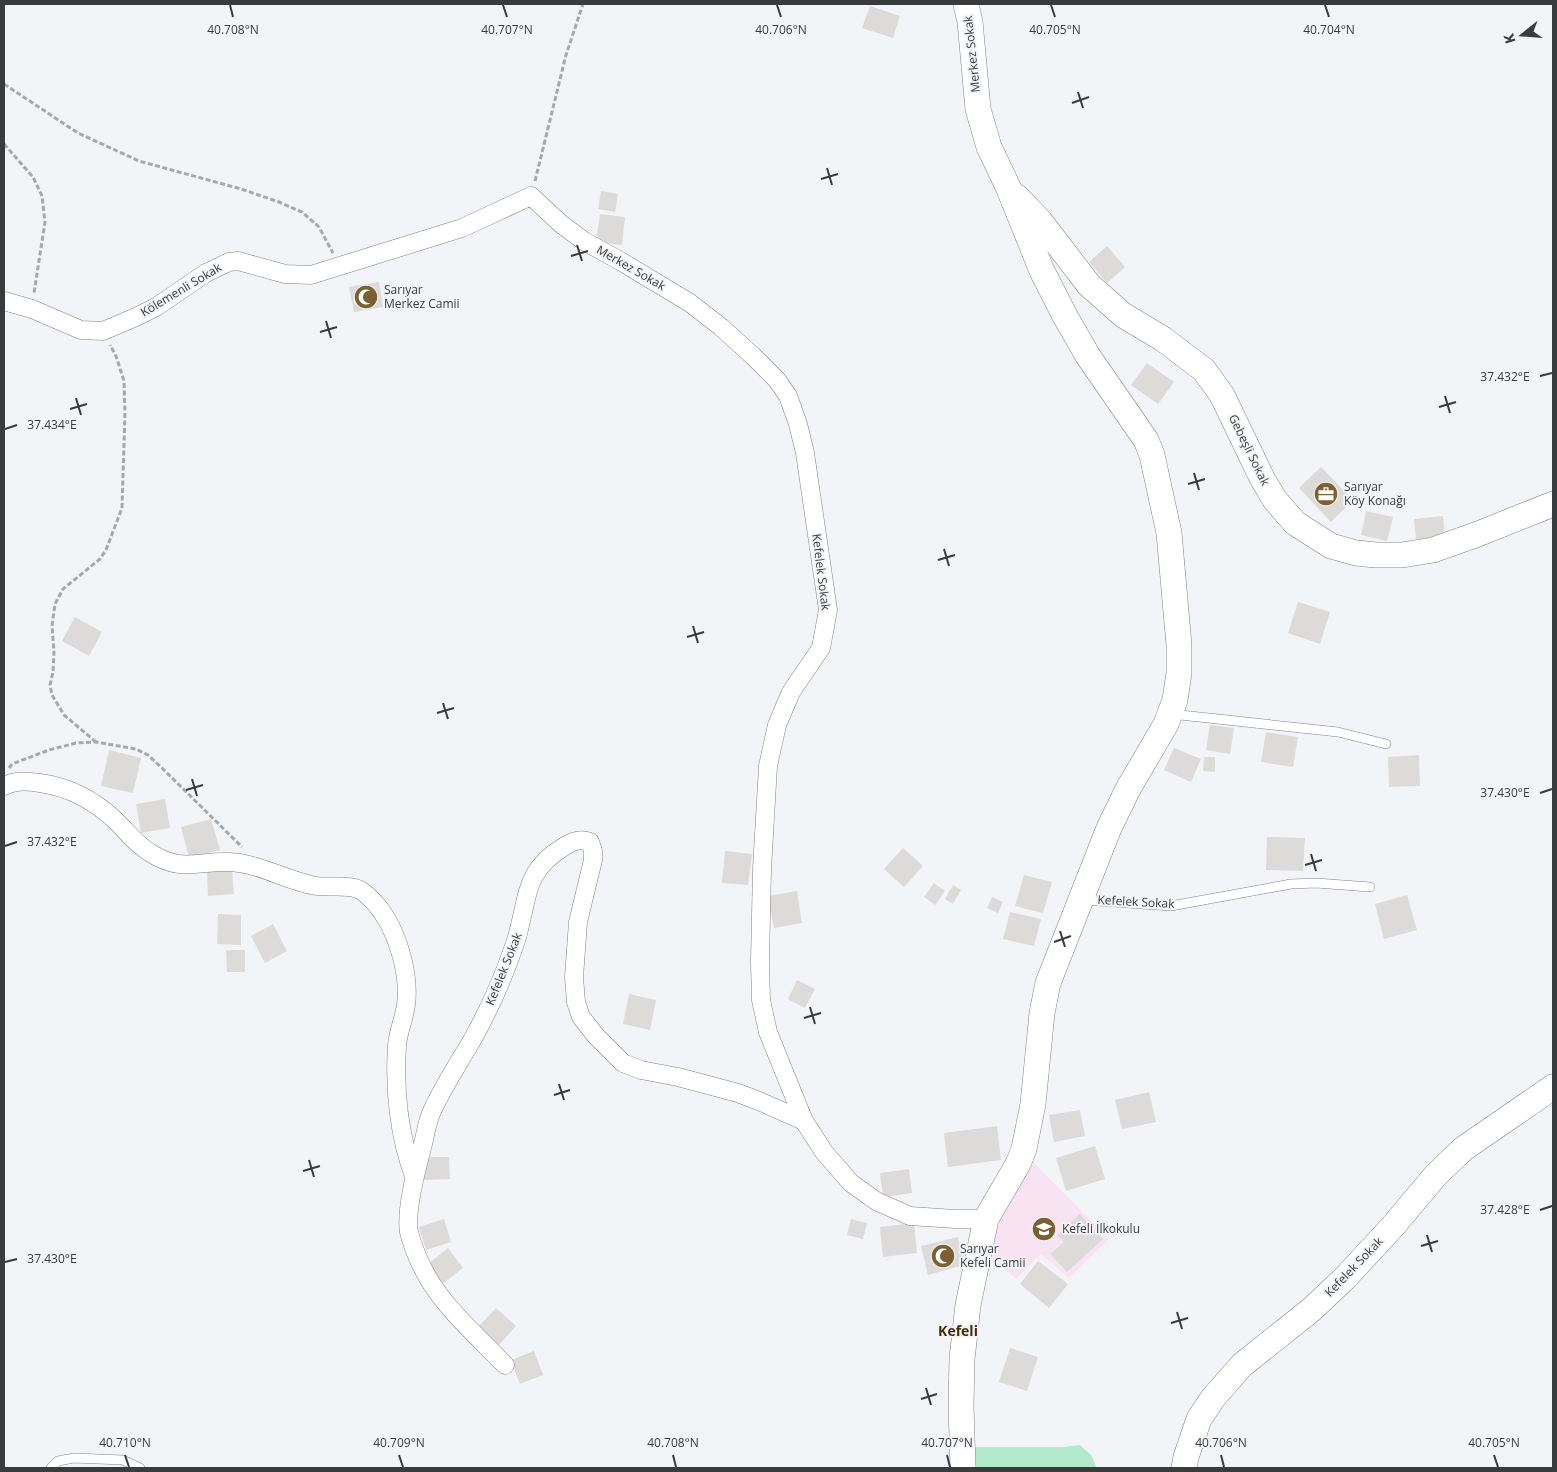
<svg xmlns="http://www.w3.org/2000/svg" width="1557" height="1472" font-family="'Open Sans',sans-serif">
<rect width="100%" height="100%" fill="#f3f4f7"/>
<!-- industrial -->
<path fill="#f8e3f3" d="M1033 1162 1109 1239 1069 1278 1041 1254 1016 1279 986 1253 992 1219 1025 1164Z"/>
<!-- green -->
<path fill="#b1e9ca" d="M1080 1445 1091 1455 1097 1468H970V1447H1064Z"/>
<!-- building -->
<g fill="#dddada">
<path d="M870 6 900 16 893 38 862 28Z"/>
<path d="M601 191 618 194 615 212 598 209Z"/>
<path d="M600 214 625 217 622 245 596 242Z"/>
<path d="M1107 246 1125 267 1107 283 1089 262Z"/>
<path d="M379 282 383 307 354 312 349 287Z"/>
<path d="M1147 363 1174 382 1158 404 1131 385Z"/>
<path d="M1321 467 1353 500 1331 522 1299 488Z"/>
<path d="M1366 511 1393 517 1387 541 1361 535Z"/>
<path d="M1443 516 1445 537 1416 539 1414 519Z"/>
<path d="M1298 602 1330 612 1320 644 1288 633Z"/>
<path d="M75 617 102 632 89 656 62 641Z"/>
<path d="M1210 725 1234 728 1230 754 1206 750Z"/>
<path d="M1266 732 1298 737 1293 767 1261 762Z"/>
<path d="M1174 748 1201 759 1191 782 1164 770Z"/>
<path d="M109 750 141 758 133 793 101 786Z"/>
<path d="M1419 755 1420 786 1389 787 1388 757Z"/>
<path d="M1204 757H1215V772L1203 771Z"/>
<path d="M165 799 170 828 141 833 136 804Z"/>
<path d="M211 819 220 850 189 858 181 827Z"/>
<path d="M1267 837 1305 838 1303 871 1266 870Z"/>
<path d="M903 848 923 866 904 887 884 869Z"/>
<path d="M725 851 752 854 748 885 722 883Z"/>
<path d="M232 869 234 894 208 896 207 871Z"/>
<path d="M1024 875 1052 882 1043 913 1015 906Z"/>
<path d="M934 883 945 891 935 905 924 897Z"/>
<path d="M953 885 961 890 953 904 945 899Z"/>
<path d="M797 891 802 923 774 928 768 896Z"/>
<path d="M1407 895 1417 930 1384 939 1375 904Z"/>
<path d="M992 897 1003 902 998 913 987 908Z"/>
<path d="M1010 912 1041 919 1034 946 1003 939Z"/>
<path d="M218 914 241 915V945L217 944Z"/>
<path d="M273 924 287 951 265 963 251 936Z"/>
<path d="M226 950H245V972H227Z"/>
<path d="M797 980 815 989 805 1008 788 999Z"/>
<path d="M629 994 656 1000 650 1030 623 1024Z"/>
<path d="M1149 1092 1156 1122 1122 1129 1115 1100Z"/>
<path d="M1080 1110 1085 1136 1054 1142 1049 1115Z"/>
<path d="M997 1126 1001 1160 948 1167 944 1133Z"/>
<path d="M1095 1146 1105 1179 1066 1191 1056 1158Z"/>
<path d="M424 1157H449L450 1179 424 1180Z"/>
<path d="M909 1169 912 1193 883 1197 880 1173Z"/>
<path d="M1080 1214 1103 1239 1067 1272 1050 1254 1064 1242 1057 1235Z"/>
<path d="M444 1219 451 1242 426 1250 419 1227Z"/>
<path d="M851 1219 867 1223 863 1239 847 1235Z"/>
<path d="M914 1223 917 1253 883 1257 880 1227Z"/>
<path d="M958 1237 964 1265 928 1275 921 1246Z"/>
<path d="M448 1248 463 1268 442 1284 427 1265Z"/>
<path d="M1038 1261 1068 1284 1049 1308 1020 1284Z"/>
<path d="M496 1308 516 1326 498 1346 478 1327Z"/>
<path d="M1010 1348 1038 1357 1027 1391 999 1382Z"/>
<path d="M534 1351 543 1375 520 1384 511 1360Z"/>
</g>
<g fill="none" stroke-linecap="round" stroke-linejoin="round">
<!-- lane casing -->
<g stroke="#828385" stroke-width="10">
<g id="lane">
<path d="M1171 714 1338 732 1386 744"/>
<path d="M1084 900 1171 906 1291 884 1316 883 1370 887"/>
<path d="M51 1468 58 1461 74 1458 123 1460 140 1468"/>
</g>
</g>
<!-- street casing -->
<g stroke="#828385" stroke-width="19">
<g id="street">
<path d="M4 301 32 309 81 330 103 331 136 317 156 307 206 273 229 262 238 261 285 274 311 275 462 228 531 196 561 224 584 241 622 262 690 303 721 327 753 356 777 380 788 396 798 424 805 453 828 610 821 648 791 692 777 725 768 766 762 869 760 962 761 1000 768 1032 804 1121 824 1152 851 1183 876 1201 910 1216 955 1219H986"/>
<path d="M4 786C16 780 27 781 40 783 69 787 95 801 116 821 127 832 136 844 149 852 181 873 196 861 229 862 259 863 287 881 316 886 329 888 345 884 358 889 364 891 370 898 375 903 397 928 410 973 406 1005 404 1019 398 1032 397 1046 394 1089 399 1136 414 1176"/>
<path d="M505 1365C480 1339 446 1309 428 1278 420 1264 413 1248 409 1232 405 1209 418 1164 424 1140 426 1130 428 1119 432 1111 443 1087 458 1064 471 1042 488 1012 502 981 513 949 530 905 518 874 565 846 573 841 581 838 590 842L593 851V860L578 922 574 977 576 1002 581 1017 596 1036 623 1063 641 1070 678 1077 738 1093 759 1101 804 1121"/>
</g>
</g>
<!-- secondary casing -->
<g stroke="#828385" stroke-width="26">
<g id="secondary">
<path d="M1017 197 1040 221 1089 285 1123 315 1163 339 1204 370 1222 395 1262 478 1275 500 1295 523 1331 546 1356 553 1376 555H1402L1433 550 1478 534 1553 504"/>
<path d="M963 1468 961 1406 962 1359 968 1305 986 1219 1018 1164 1024 1149 1033 1104 1042 1013 1048 983 1109 828 1128 789 1166 724 1175 700 1179 673V645L1169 533 1152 455 1146 440 1088 356 1065 316 1042 271 1009 189 989 147 978 109 970 22 966 4"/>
<path d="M1184 1468 1186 1457 1199 1419 1213 1398 1242 1365 1311 1310 1344 1279 1394 1225 1435 1176 1463 1149 1553 1087"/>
</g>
</g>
<!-- path -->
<g stroke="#a7a8aa" stroke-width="3" stroke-dasharray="5 2.5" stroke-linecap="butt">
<path d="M4 84 78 133 139 161 241 189 279 202 302 212 319 227 333 253"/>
<path d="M4 144 33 177 42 196 45 222 34 293"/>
<path d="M535 181 566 55 583 4"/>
<path d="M96 742 64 715 52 695 50 685 53 672 54 652 52 626 55 604 63 589 100 559 106 550 122 508 125 413 124 381 116 356 110 345"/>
<path d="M9 768 12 764 49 750 76 743 96 742 136 749 148 755 162 768 242 847"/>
</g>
<!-- lane -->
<use href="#lane" stroke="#fff" stroke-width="9"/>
<!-- street -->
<use href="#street" stroke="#fff" stroke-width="18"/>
<!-- secondary -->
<use href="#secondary" stroke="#fff" stroke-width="25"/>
</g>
<!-- ticks -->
<path fill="none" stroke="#3a3b3c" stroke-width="2" d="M230 5 233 17M503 5 507 17M777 5 781 17M1051 5 1055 17M1325 5 1329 17M1078 92 1083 108M1072 103 1089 97M827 168 832 185M821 179 838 174M577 245 582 261M571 256 588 251M326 321 331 338M320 332 337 327M1540 376 1552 373M1445 396 1450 413M76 398 81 415M1439 407 1456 402M70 409 87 404M5 429 17 425M1194 473 1199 490M1188 484 1205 479M944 549 949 566M938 560 955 555M693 626 698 643M687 637 704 632M443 703 448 719M437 713 454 708M192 779 197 796M186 790 203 785M1540 793 1552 789M5 846 17 842M1311 854 1316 871M1305 865 1322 860M1060 931 1065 947M1054 942 1071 936M810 1007 815 1024M804 1018 821 1013M559 1084 564 1100M554 1095 570 1090M309 1160 314 1177M303 1171 320 1166M1540 1210 1552 1206M1427 1235 1432 1252M1421 1246 1438 1241M5 1262 17 1259M1177 1312 1182 1329M1171 1323 1188 1318M926 1388 931 1405M921 1399 937 1394M125 1455 129 1467M399 1455 403 1467M673 1455 676 1467M947 1455 950 1467M1221 1455 1224 1467M1494 1455 1498 1467"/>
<!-- icons -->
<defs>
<g id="mosque-disc" transform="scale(1.25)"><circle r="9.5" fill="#7c6033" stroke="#f3f4f7"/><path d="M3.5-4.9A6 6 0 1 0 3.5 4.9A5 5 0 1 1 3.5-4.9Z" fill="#fff"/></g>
<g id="office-disc" transform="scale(1.25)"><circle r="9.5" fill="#7c6033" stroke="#f3f4f7"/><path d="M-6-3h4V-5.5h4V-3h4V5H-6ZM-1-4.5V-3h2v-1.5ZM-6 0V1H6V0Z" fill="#fff"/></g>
<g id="school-disc" transform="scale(1.25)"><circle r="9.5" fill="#7c6033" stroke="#f3f4f7"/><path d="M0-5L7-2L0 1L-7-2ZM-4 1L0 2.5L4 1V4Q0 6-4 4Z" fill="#fff"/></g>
</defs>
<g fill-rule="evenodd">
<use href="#mosque-disc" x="366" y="297"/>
<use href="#office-disc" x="1326" y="494"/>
<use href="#school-disc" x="1044" y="1229"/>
<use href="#mosque-disc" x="943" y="1256"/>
</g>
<g text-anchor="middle" stroke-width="4" stroke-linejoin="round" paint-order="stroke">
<!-- street labels -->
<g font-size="12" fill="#3a3b3c" stroke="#f3f4f7">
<text transform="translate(972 54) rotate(-96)" y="4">Merkez Sokak</text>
<text transform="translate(631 268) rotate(30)" y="4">Merkez Sokak</text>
<text transform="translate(181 290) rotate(-31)" y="4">Kölemenli Sokak</text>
<text transform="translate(1249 450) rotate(64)" y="4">Gebeşli Sokak</text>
<text transform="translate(821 572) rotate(83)" y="4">Kefelek Sokak</text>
<text transform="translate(1136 902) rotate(3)" y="4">Kefelek Sokak</text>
<text transform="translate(504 969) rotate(-68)" y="4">Kefelek Sokak</text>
<text transform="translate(1354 1267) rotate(-46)" y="4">Kefelek Sokak</text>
</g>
<!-- poi labels -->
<g font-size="12" fill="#3a3b3c" stroke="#f3f4f7" text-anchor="start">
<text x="384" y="294">Sarıyar<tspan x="384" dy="14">Merkez Camii</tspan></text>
<text x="1344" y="491">Sarıyar<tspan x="1344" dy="14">Köy Konağı</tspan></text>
<text x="1062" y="1233">Kefeli İlkokulu</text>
<text x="960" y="1253">Sarıyar<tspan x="960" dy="14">Kefeli Camii</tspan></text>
</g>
<!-- neighbourhood labels -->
<g font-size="14" font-weight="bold" fill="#432e07" stroke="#f3f4f7">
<text x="958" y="1336">Kefeli</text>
</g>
</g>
<g font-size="12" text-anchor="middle" fill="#3a3b3c" stroke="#f3f4f7" stroke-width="4" stroke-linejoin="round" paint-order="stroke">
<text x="233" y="34">40.708°N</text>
<text x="507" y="34">40.707°N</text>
<text x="781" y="34">40.706°N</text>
<text x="1055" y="34">40.705°N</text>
<text x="1329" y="34">40.704°N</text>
<text x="1505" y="381">37.432°E</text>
<text x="52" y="429">37.434°E</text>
<text x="1505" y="797">37.430°E</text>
<text x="52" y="846">37.432°E</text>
<text x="1505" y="1214">37.428°E</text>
<text x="52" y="1263">37.430°E</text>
<text x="125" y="1447">40.710°N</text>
<text x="399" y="1447">40.709°N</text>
<text x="673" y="1447">40.708°N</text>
<text x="947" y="1447">40.707°N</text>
<text x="1221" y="1447">40.706°N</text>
<text x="1494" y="1447">40.705°N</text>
</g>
<!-- border -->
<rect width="1557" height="1472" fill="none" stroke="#3a3b3c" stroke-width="10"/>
<!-- north arrow -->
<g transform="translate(1522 35) rotate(253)" stroke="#f3f4f7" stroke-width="4" paint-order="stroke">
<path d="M0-4L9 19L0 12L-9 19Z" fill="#3a3b3c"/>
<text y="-8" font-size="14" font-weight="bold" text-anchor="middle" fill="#3a3b3c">K</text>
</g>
</svg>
